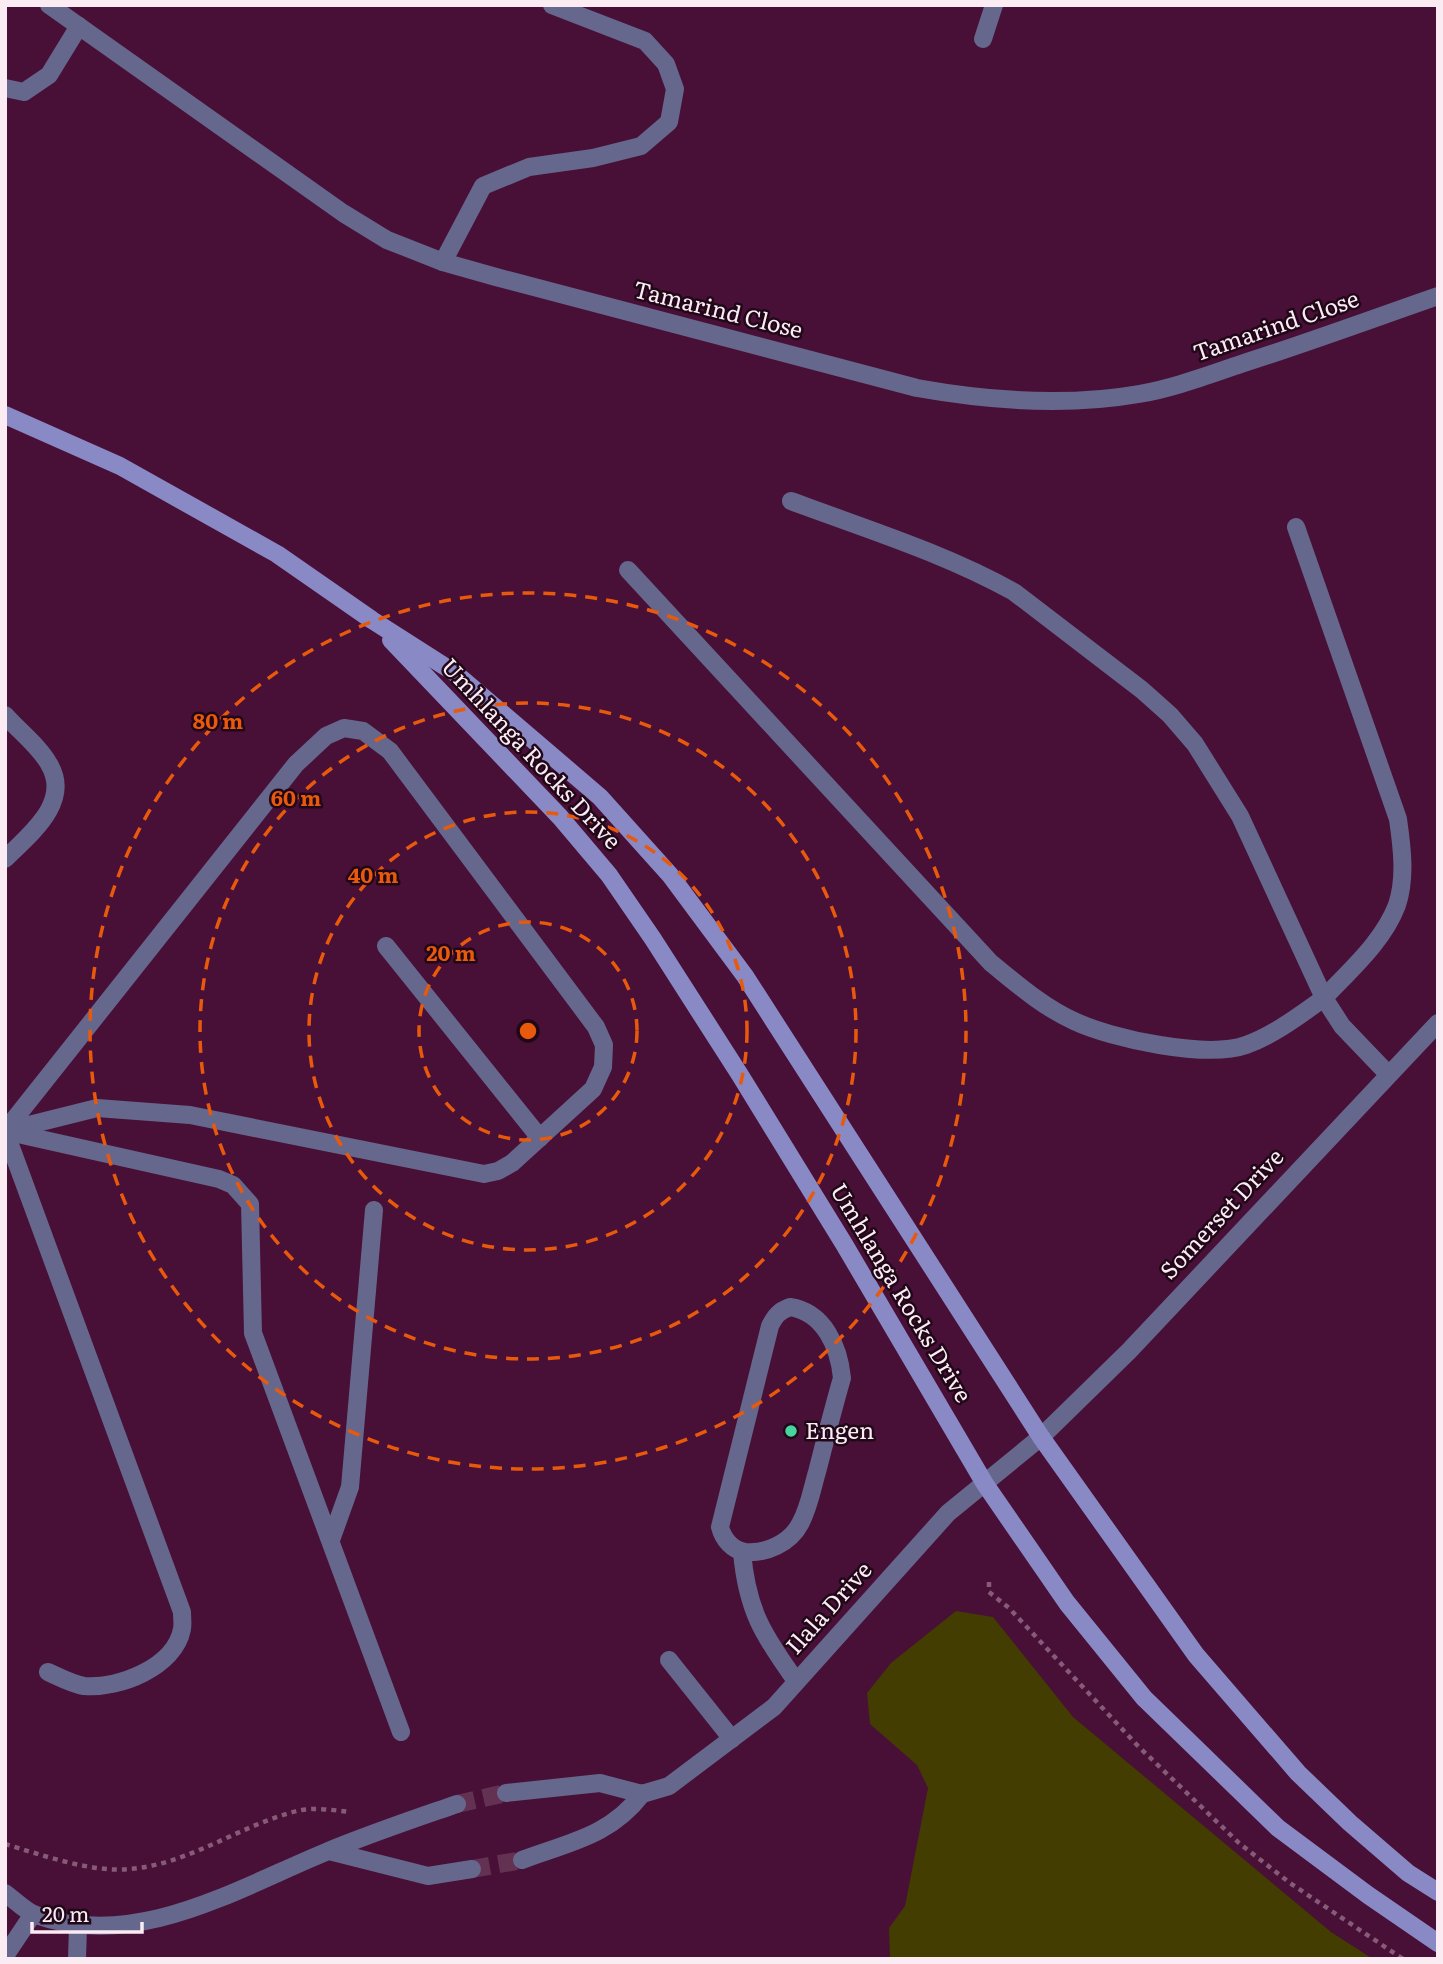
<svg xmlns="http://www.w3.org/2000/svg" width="1443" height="1964" font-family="Literata,serif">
<rect width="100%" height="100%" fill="#481036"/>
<!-- green -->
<path fill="#433d02" d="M956 1611 993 1617 1073 1717 1331 1932 1373 1959H890L889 1928 905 1906 928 1788 917 1765 870 1724 867 1693 891 1663Z"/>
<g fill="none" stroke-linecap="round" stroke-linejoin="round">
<!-- minor-tunnel -->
<g stroke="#633152" stroke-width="18" stroke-dasharray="18 9" stroke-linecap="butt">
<path d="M457 1804 506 1793"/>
<path d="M472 1869 522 1860"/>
</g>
<!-- path -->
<g stroke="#855b77" stroke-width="4.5" stroke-dasharray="5 5" stroke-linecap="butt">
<path d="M989 1582V1592L1009 1608 1138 1746 1239 1843 1290 1883 1403 1959"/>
<path d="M5 1844C42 1855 92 1873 130 1869 190 1864 240 1825 297 1811 313 1807 333 1810 350 1812"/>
</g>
<!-- service -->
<g stroke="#66678d" stroke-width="18">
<path d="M5 88 24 92 49 75 79 26"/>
<path d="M790 1307C824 1312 839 1347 842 1378 833 1409 825 1441 817 1472 812 1489 809 1508 800 1524 790 1543 766 1554 745 1552 732 1550 723 1539 720 1527L770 1326C775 1316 779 1311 790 1307Z"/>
<path d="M742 1552C747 1610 763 1635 796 1681"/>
<path d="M669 1660 732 1739"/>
<path d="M77 1959 78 1926"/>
</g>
<!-- minor -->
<g stroke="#66678d" stroke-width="18">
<path d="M49 5 343 213 387 240 443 262 496 277 917 388C990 401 1065 407 1139 394 1174 388 1208 375 1241 364 1307 343 1372 319 1438 296"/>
<path d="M983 39 994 5"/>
<path d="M443 262 483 186 529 167 593 158 641 146 669 122 675 89 666 64 645 41 552 5"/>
<path d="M1296 527 1398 819C1402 847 1406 878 1397 905 1383 942 1350 970 1324 998L1342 1026 1388 1074"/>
<path d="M628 570 991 963C1017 984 1043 1007 1074 1021 1112 1039 1207 1059 1246 1045 1274 1035 1300 1015 1324 998L1240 816 1195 744 1170 715 1142 690 1014 592C944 553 866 529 791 501"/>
<path d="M5 715C19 731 39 746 49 764 72 802 30 834 5 859"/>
<path d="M344 728 363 731 390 751 596 1027 604 1045 603 1067 593 1089 512 1163 498 1171 484 1174 190 1115 97 1108 5 1131 296 764 326 736Z"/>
<path d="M386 946 540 1138"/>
<path d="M5 1131 182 1612C182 1618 183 1624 182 1629 175 1667 119 1689 84 1686 72 1684 59 1677 48 1672"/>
<path d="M9 1132 219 1179 233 1185 250 1204 253 1333 401 1732"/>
<path d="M331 1540 350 1487 374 1210"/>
<path d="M506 1793 600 1783 642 1794 669 1786 774 1707 948 1513 1041 1437 1129 1351 1438 1023"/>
<path d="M329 1851 428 1876 472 1869"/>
<path d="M522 1860C570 1842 610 1836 642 1794"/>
<path d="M5 1893C15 1900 25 1911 36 1915 136 1951 236 1889 326 1852 369 1834 414 1819 457 1804"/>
<path d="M5 1956 33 1914"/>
</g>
<!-- secondary -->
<g stroke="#8989c6" stroke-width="18">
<path d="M5 415 120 466 277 554 372 620 455 673 600 797 670 875 745 976 1041 1437 1196 1655 1298 1773 1350 1823 1408 1873 1438 1892"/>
<path d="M391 640 560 817 609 875 653 939 740 1075 844 1244 985 1484 1067 1603 1144 1698 1278 1828 1368 1895 1438 1943"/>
</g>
</g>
<!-- distance rings -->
<g fill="none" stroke="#e8590c" stroke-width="3.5" stroke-dasharray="12 9">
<circle cx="528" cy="1031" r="109"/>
<circle cx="528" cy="1031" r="219"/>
<circle cx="528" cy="1031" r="328"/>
<circle cx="528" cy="1031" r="438"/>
</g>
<!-- markers -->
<circle fill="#47d49d" stroke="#200818" stroke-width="2.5" cx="791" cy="1431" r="7"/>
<g text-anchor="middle" stroke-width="5" stroke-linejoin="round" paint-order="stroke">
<!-- street labels -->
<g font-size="23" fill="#fbecf4" stroke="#200818">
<text transform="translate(718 310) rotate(14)" y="8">Tamarind Close</text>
<text transform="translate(1276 326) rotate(-19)" y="8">Tamarind Close</text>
<text transform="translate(531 754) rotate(47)" y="8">Umhlanga Rocks Drive</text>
<text transform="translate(1222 1214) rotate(-47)" y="8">Somerset Drive</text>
<text transform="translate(901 1293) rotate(59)" y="8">Umhlanga Rocks Drive</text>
<text transform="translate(829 1608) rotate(-48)" y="8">Ilala Drive</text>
</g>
<!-- poi labels -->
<g font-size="23" fill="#fbecf4" stroke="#200818" text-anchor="start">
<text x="805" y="1439">Engen</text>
</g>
</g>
<circle cx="528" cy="1031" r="10" fill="#e8590c" stroke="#200818" stroke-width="3.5"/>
<g font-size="21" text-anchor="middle" font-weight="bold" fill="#e8590c" stroke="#200818" stroke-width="5" stroke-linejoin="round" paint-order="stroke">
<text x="218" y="729">80 m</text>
<text x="296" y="806">60 m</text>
<text x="373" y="883">40 m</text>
<text x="451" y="961">20 m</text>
</g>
<!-- border -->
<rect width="1443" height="1964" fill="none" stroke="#fbecf4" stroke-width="14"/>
<!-- scale -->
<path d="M32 1922v10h110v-10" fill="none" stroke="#fbecf4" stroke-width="3.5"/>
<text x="42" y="1922" font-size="21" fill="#fbecf4" stroke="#200818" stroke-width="5" paint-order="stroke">20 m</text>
</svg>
